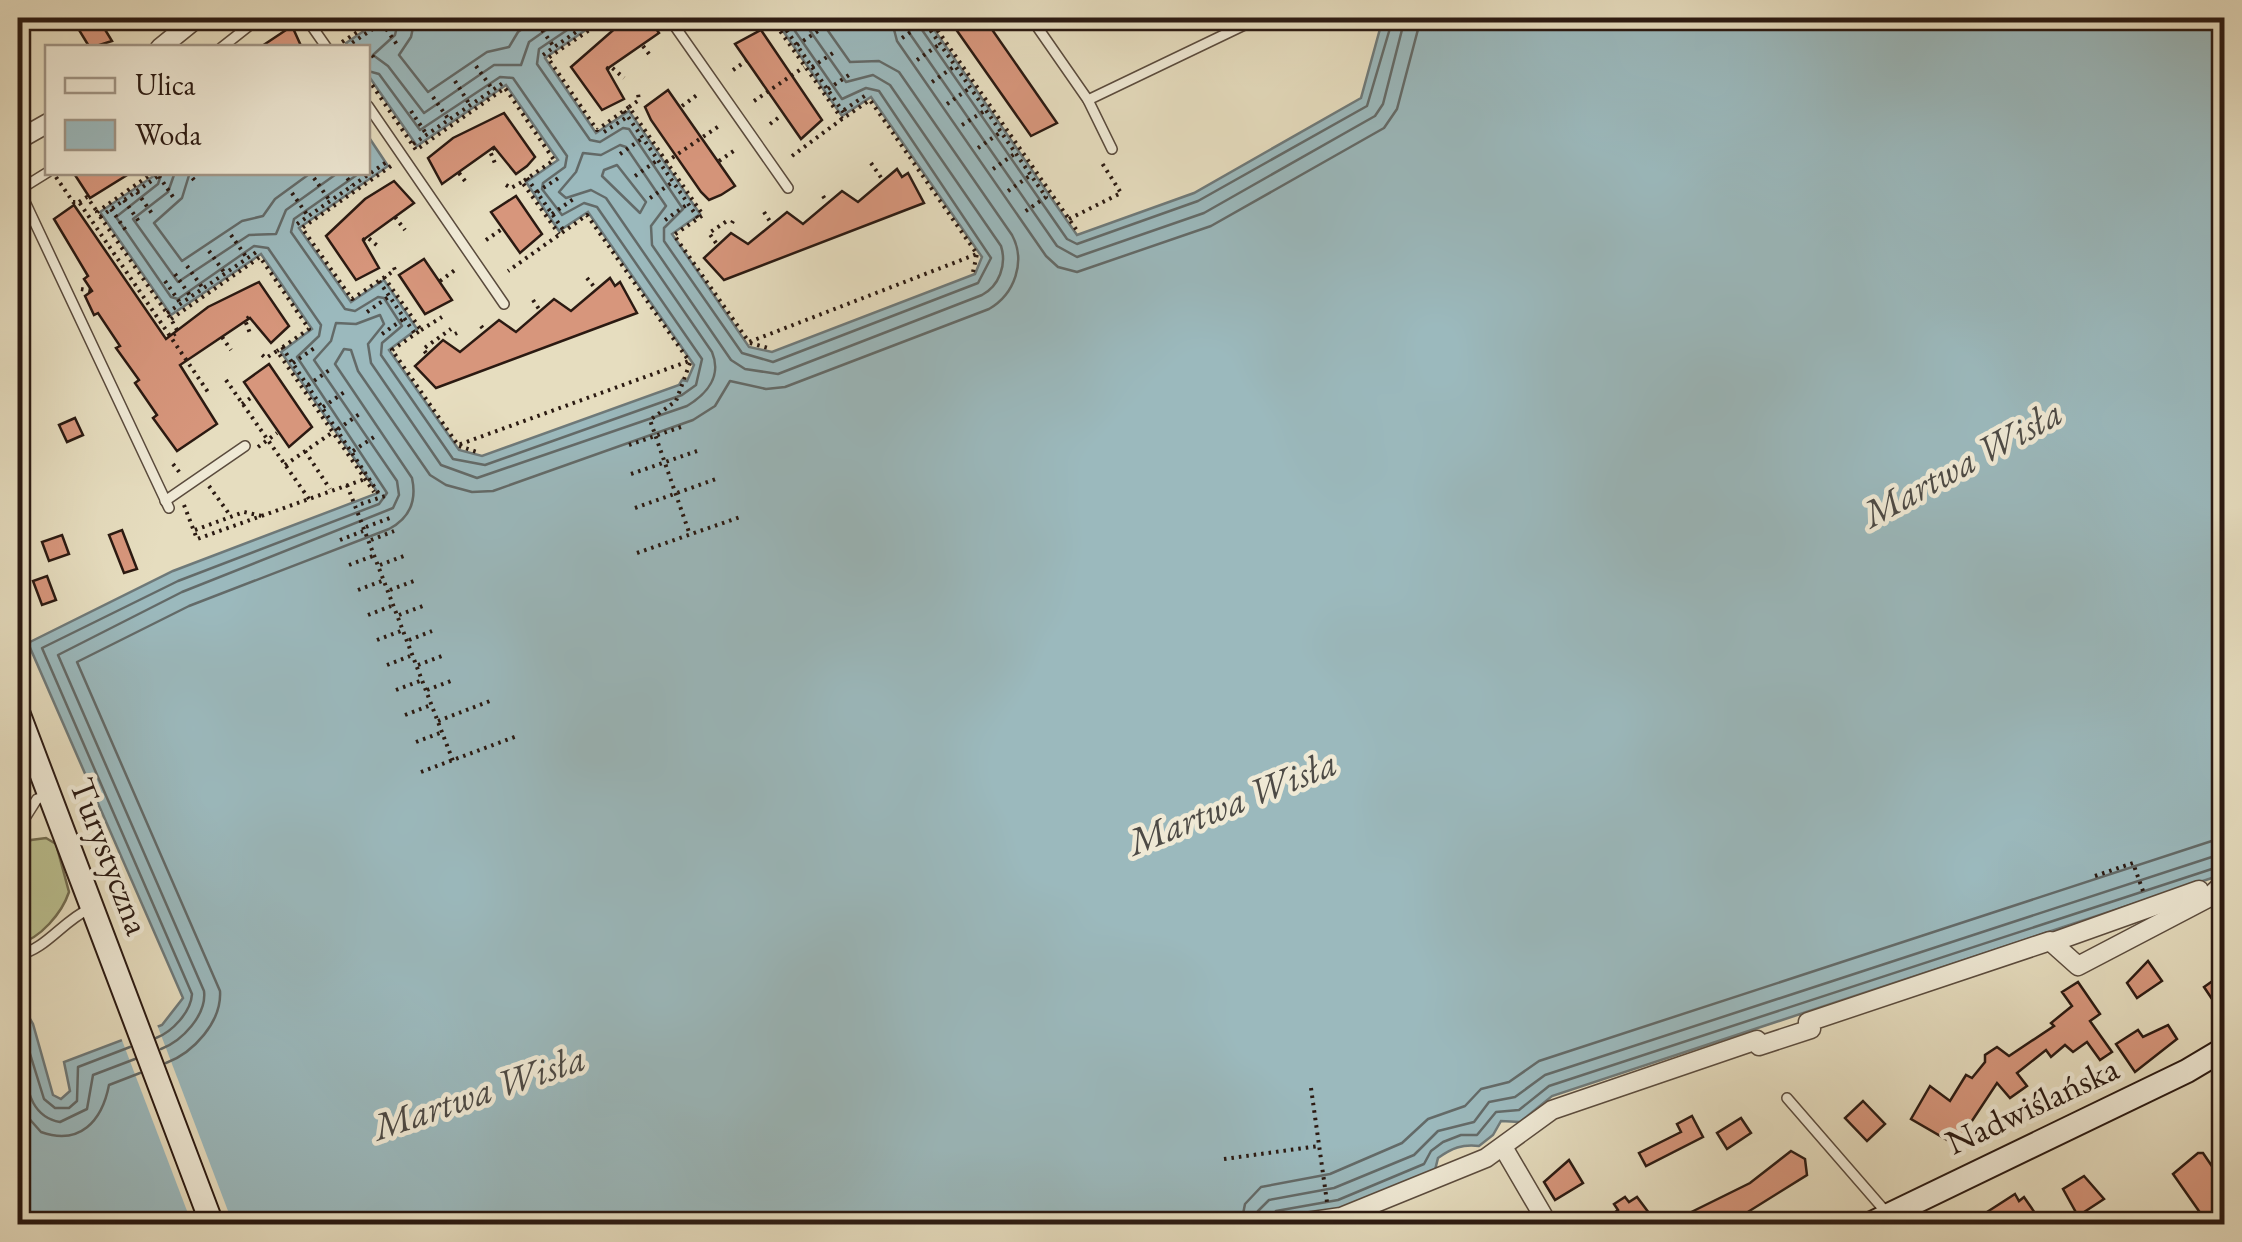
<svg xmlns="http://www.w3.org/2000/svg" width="2242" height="1242" font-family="'EB Garamond',serif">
<rect width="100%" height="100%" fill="#e6ddbf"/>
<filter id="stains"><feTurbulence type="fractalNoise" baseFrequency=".002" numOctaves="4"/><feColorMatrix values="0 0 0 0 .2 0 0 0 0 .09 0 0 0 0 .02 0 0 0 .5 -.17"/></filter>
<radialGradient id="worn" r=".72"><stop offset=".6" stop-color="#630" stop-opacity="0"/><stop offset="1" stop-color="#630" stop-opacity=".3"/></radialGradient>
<!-- green -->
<path fill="#babf8f" stroke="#726c50" stroke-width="2.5" d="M46 838 56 844 69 892C62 913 40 939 18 944V851L31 840Z"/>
<!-- water -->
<path fill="#9bb9bd" stroke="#6e7979" stroke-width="2.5" d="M383 18H603L545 58 596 133 629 111 700 214 672 234 749 347 772 352 975 274 982 257 871 97 842 116 774 18H926L1077 235 1194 193 1361 98 1383 18H2224V874L1552 1096 1520 1122 1501 1121 1493 1135 1479 1146C1462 1144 1452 1148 1438 1158L1435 1170 1341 1210 1248 1224H18V998L33 1024 53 1095 61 1099 70 1091 64 1062 162 1025 183 998 28 643 173 571 378 493 281 352 312 329 261 254 171 315 100 212 158 173 368 172V136L388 166 299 228 351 302 384 280 417 329 389 350 459 450 482 456 679 385 682 380 687 381 694 365 588 212 559 231 526 182 558 160 506 85 417 146 368 75V48L349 47 346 43Z"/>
<!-- pier -->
<path fill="#e6ddbf" d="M156 1022 233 1224H192L120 1035Z"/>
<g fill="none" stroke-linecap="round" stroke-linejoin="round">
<!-- shore -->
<g stroke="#636a68" stroke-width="2.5">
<path d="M399 18 395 35 373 55 388 66 424 113 494 65H521L529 42 563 18"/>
<path d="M415 18 411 37 399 55 428 92 487 52 509 47 518 32 537 18"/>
<path d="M585 18 539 49 537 64 590 140 600 142 623 128 629 129 683 209 664 228V241L742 353 773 362 978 283 991 258 879 91 866 88 842 99 786 18"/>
<path d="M891 18 897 41 1046 256 1058 267 1077 272 1211 226 1384 128 1397 109 1421 18"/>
<path d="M906 18 910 34 1057 246 1077 257 1204 213 1375 116 1383 104 1405 18"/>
<path d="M918 18 920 27 1067 239 1077 244 1198 201 1367 106 1393 18"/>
<path d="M617 165 646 202 640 213 602 176 604 170Z"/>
<path d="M175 172 168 192 133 219 178 282 249 235 276 234 286 210 339 172"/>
<path d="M190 172 182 198 154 223 182 261 242 221 263 216 275 199 312 172"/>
<path d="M361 172 294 219 291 232 345 309 355 311 378 297 384 298 402 326 382 343 381 355 453 459 485 465 682 395 696 385 702 359 597 207 584 203 562 215 542 189 543 183 565 167 567 156 513 78 500 77 420 130 379 74 368 71"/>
<path d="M18 1015 44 1099 55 1108H69L77 1101 78 1067 130 1047"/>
<path d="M156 1038C172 1032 191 1012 192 994L42 648 178 581 379 504 387 493 297 357 319 336 321 325 268 248 254 246 178 299 171 297 116 217 158 184 162 172"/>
<path d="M18 1049C27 1077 25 1116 60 1122L87 1109 93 1075 135 1059"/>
<path d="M161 1049C182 1041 207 1015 204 991L58 655 182 592 393 508 399 495 397 481 314 360 331 341 336 323 356 324 380 315 384 324 368 344 371 363 441 465 477 478 687 406C707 394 722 376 712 352L606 198 591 190 566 198 559 192 576 172 583 153 601 155 620 145 626 147 666 206 651 226 652 245 731 360 745 369 778 374 982 295C999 286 1007 265 1001 246L890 85 873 75 846 82 801 18"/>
<path d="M166 1063C193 1053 222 1022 220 991L77 662 189 606 389 529C410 518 417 501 412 478L335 364 344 349 351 350 358 371 430 475 446 485 472 492 493 491 693 420 715 406 730 381 766 389 785 387 989 309C1015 294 1026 261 1012 235L899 72 879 61 850 62 819 18"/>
<path d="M18 1106 41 1132C80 1146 102 1121 109 1085L140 1073"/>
<path d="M1241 1224 1245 1204 1261 1187 1330 1174 1402 1143 1428 1119 1465 1106 1481 1089 1509 1082 1539 1061 2224 837"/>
<path d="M1256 1224 1258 1211 1269 1200 1334 1188 1414 1155 1438 1131 1474 1122 1489 1102 1515 1097 1545 1075 2224 853"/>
<path d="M1268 1224 1276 1211 1338 1200 1424 1164 1431 1151 1443 1142 1461 1135H1477L1496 1112 1519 1110 1549 1086 2224 865"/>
</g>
</g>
<!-- building -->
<g fill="#d7967c" stroke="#2b1a12" stroke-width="2.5">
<path d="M98 18 112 41 90 48 79 30Z"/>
<path d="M627 18H649L659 33 607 69 624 99 602 110 571 67Z"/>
<path d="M948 18H984L1057 123 1031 136Z"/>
<path d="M292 26 302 48H259Z"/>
<path d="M761 30 822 120 801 139 735 44Z"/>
<path d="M668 90 735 186 721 195 709 200 701 192 651 120 645 107Z"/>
<path d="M504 113 535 157 527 166 516 174 494 147 442 184 428 158 453 138Z"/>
<path d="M897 169 902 177 908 173 924 203 724 280 704 258 731 233 748 244 787 212 803 224 842 191 858 202Z"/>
<path d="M73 172H132L90 198Z"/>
<path d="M394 181 414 203 363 240 379 268 356 280 326 236 365 199Z"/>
<path d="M516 196 542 234 520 253 491 212Z"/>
<path d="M74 205 166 339 208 307 259 282 289 326 271 343 250 318 180 365 217 424 177 451 153 418 157 415 135 383 139 380 116 348 120 346 98 313 94 315 85 296 92 291 84 279 88 276 54 219Z"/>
<path d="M424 259 452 300 425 314 399 275Z"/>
<path d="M610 278 615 286 620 282 637 313 436 388 415 366 443 340 460 352 499 320 516 332 554 299 571 311Z"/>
<path d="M269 364 312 427 289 447 244 382Z"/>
<path d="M75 418 83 435 67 442 59 425Z"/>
<path d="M122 530 137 569 124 573 109 535Z"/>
<path d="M62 535 69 554 49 561 42 542Z"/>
<path d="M47 576 56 600 42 605 33 581Z"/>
<path d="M2148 961 2162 981 2137 998 2127 983Z"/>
<path d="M2224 973V995L2214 1002 2204 987Z"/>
<path d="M2078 982 2100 1014 2090 1021 2112 1052 2100 1060 2087 1042 2073 1052 2065 1045 2051 1057 2046 1050 2017 1073 2027 1086 2010 1098 1997 1083 1956 1145 1911 1119 1930 1086 1950 1101 1966 1075 1972 1078 1985 1062V1055L1997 1047 2009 1056 2054 1026 2051 1023 2072 1006 2062 992Z"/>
<path d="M2168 1025 2177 1039 2135 1072 2116 1044 2138 1030 2143 1037Z"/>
<path d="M1863 1101 1885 1124 1867 1141 1845 1118Z"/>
<path d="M1692 1116 1703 1137 1646 1166 1639 1153 1681 1132 1677 1124Z"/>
<path d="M1741 1118 1751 1133 1727 1149 1717 1133Z"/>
<path d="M1791 1151 1805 1159 1807 1175 1743 1215 1725 1224H1667L1750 1183Z"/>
<path d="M2198 1153H2203L2224 1184V1224H2208L2173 1174Z"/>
<path d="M1569 1160 1583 1183 1555 1200 1544 1182Z"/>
<path d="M2084 1176 2104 1199 2078 1216 2063 1189Z"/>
<path d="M2015 1194 2019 1201 2024 1197 2035 1213 2017 1224H1996L1987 1212Z"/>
<path d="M1625 1197 1629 1202 1637 1197 1649 1213 1642 1218 1646 1224H1616L1610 1216 1618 1210 1614 1204Z"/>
</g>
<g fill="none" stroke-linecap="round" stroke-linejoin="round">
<!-- lane casing -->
<g stroke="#5a4b3d" stroke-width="12">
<g id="lane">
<path d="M306 18 327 48"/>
<path d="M669 18 788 188"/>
<path d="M1031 18 1088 100 1112 149"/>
<path d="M221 48 259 18"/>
<path d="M1088 100 1259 18"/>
<path d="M368 106 504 304"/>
<path d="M18 187 169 508"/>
<path d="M19 190 48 172"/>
<path d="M165 501 245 446"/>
<path d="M18 829 37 799 47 796"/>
<path d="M18 955C45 950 63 921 89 909"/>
<path d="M1787 1098 1886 1212"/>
</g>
</g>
<!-- street casing -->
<g stroke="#5a4b3d" stroke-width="21">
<g id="street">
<path d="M160 48 197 18"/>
<path d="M18 140 48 123"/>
<path d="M2056 941 2199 890"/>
<path d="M1503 1147 1548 1224"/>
<path d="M1292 1224 1341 1217 1486 1158 1552 1110 1757 1040 1759 1046 1811 1029 1808 1022 2050 941 2078 966 2208 898 2224 883"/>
</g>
</g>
<!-- secondary casing -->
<g stroke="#2b1a12" stroke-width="26">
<g id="secondary">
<path d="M18 712 212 1224"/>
<path d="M1870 1224 2187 1071 2224 1049"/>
</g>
</g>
<!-- path -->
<g stroke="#2b1a12" stroke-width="4" stroke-dasharray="2.5 5" stroke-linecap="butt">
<path d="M411 18 420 30"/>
<path d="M566 18 574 30"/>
<path d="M607 18 548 58 597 130 629 107 703 215 674 235 749 342 977 254 870 100 842 119 771 18"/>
<path d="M756 18H758"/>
<path d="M778 18 846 116"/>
<path d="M922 18 1046 197 1023 213"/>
<path d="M929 18 1078 232"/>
<path d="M382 23 398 46"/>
<path d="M538 24 554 47"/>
<path d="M902 38 925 22"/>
<path d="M342 42 379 18"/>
<path d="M797 45 821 29"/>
<path d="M643 46 652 58"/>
<path d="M346 47 389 18"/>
<path d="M368 49 376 61"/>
<path d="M543 55 596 18"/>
<path d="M917 60 940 44"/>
<path d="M476 66 493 90"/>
<path d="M812 67 836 51"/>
<path d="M607 69 610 66 624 78"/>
<path d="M733 70 746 61"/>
<path d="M368 79 416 150 505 88 554 160 522 182 559 234"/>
<path d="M455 81 470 105"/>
<path d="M932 82 955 66"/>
<path d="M828 89 852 73"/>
<path d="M433 97 449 120"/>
<path d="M754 101 804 67"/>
<path d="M947 104 970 88"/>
<path d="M682 106 697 95"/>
<path d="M629 107 639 100 638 94"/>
<path d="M844 110 866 95"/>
<path d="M411 111 427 135"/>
<path d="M624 111 698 218"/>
<path d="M770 124 782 115"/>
<path d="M962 125 986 110"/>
<path d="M604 132 627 117"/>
<path d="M413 144 503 83"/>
<path d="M494 148 490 151 496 166"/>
<path d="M978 148 1001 132"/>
<path d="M620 154 643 138"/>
<path d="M792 156 842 119"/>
<path d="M719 161 735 150"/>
<path d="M666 162 719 126"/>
<path d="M871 163 882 179"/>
<path d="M391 166 302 228 352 299 395 270 393 265"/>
<path d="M993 169 1016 153"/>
<path d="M154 172 97 212 171 319 178 332 170 337"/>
<path d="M188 172 197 184"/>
<path d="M343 172 352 185"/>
<path d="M459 173 468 185"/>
<path d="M159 176 175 200"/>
<path d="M635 176 658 160"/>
<path d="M56 177 73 202H79L208 392"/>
<path d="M314 178 330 201"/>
<path d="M527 178 564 231"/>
<path d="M506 185 511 188 522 182"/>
<path d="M1008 191 1031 175"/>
<path d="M137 192 153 215"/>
<path d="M537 192 560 177"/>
<path d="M292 193 308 216"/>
<path d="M823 196 827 202"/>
<path d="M650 198 673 182"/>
<path d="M124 200 140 223"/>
<path d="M79 202 87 197 96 210"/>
<path d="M111 209 127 232"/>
<path d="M764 212 771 223"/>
<path d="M552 214 575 198"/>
<path d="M100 217 164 172"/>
<path d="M395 217 405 230"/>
<path d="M1069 219 1121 193 1102 163"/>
<path d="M665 220 688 204"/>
<path d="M732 223 733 221"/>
<path d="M297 224 388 161"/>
<path d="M231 235 247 258"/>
<path d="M363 240 367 237 380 248"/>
<path d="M486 240 502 229"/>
<path d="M716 243 709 233 730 219"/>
<path d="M209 251 224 272"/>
<path d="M187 266 202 287"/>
<path d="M973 272 977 254"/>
<path d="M175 274 191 297"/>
<path d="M384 277 421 330 392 350 458 445 689 361 587 215 508 271"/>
<path d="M587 278 595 288"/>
<path d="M165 281 181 304"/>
<path d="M379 281 415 334"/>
<path d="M440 281 455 270"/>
<path d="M81 289 92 291"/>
<path d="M533 300 539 309"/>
<path d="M367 312 390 296"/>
<path d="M167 313 258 251"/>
<path d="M249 317 245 320 251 336"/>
<path d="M171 319 260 257 309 329 277 351"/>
<path d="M481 326 484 330"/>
<path d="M421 330 442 317"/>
<path d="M382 334 405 318"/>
<path d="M455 334 457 333"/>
<path d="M222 337 231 350"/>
<path d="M750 343 768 348"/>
<path d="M282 347 381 497"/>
<path d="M426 353 423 349 451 329"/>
<path d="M262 355 266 358 277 351 374 492"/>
<path d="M293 363 316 347"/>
<path d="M690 363 676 401 650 420 690 535"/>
<path d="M226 380 309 499"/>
<path d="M308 385 331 369"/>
<path d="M242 404 252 397"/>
<path d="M323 407 346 391"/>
<path d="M338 429 361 413"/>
<path d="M629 445 681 427"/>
<path d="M459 446 477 452"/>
<path d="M258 447 277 433"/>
<path d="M305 451 330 489"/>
<path d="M353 451 377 435"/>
<path d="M173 464 180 473"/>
<path d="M285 465 333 432"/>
<path d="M631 474 697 451"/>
<path d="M347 485 453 761"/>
<path d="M209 486 230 515"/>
<path d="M361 504 385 496"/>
<path d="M184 505 197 539 365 479"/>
<path d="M635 508 716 479"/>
<path d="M366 527 390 518"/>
<path d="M195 530 244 512 262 516"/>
<path d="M340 540 363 531"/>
<path d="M371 540 394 531"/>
<path d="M637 553 743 516"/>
<path d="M349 565 373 556"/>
<path d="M380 565 404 556"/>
<path d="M358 590 382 581"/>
<path d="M390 590 414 581"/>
<path d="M368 615 391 606"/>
<path d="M399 615 423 606"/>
<path d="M18 626 21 632"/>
<path d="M377 640 401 631"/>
<path d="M409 640 432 631"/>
<path d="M387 665 410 656"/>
<path d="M418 665 442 656"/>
<path d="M18 666 29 696"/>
<path d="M396 690 420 681"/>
<path d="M427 690 451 681"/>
<path d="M405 715 431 705"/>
<path d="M438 721 490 701"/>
<path d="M416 742 440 733"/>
<path d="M421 772 517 736"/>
<path d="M2095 876 2133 863 2143 891"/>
<path d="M1311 1088 1327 1202"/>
<path d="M1224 1159 1319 1146"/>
</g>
<!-- lane -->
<use href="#lane" stroke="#efe9d5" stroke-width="9"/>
<!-- street -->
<use href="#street" stroke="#efe9d5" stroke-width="18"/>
<!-- secondary -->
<use href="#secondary" stroke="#efe9d5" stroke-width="22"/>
</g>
<g text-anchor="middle" stroke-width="9" stroke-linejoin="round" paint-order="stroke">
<!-- street labels -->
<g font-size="35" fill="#2b1a12" stroke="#efe9d5">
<text transform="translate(110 856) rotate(69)" y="12">Turystyczna</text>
<text transform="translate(2032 1105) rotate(-25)" y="12">Nadwiślańska</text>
</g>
<!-- water labels -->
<g font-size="38" font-style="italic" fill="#4d4a45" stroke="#efe9d5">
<text transform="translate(1962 463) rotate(-29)" y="13">Martwa Wisła</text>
<text transform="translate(1232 802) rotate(-22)" y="13">Martwa Wisła</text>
<text transform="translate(479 1092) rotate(-19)" y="13">Martwa Wisła</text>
</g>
</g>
<!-- margin -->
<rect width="2242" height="1242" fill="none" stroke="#e6ddbf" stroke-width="60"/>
<rect x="20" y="20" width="2202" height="1202" fill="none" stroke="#2b1a12" stroke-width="5"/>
<rect x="30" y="30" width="2182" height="1182" fill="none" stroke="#2b1a12" stroke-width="2.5"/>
<!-- legend -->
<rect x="45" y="45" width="325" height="130" fill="#efe9d5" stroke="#a19687" stroke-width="2.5"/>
<rect x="65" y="78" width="50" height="15" fill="#efe9d5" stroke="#a19687" stroke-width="2.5"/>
<text x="135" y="95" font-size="30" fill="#2b1a12">Ulica</text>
<rect x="65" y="120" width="50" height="30" fill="#9bb9bd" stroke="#a19687" stroke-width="2.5"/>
<text x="135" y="145" font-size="30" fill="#2b1a12">Woda</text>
<rect width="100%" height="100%" filter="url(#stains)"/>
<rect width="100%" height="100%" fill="url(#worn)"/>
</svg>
